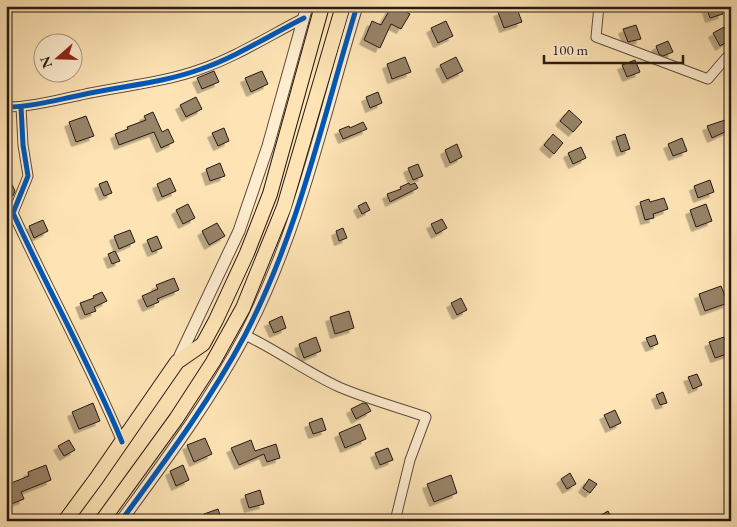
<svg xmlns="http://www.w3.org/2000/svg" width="737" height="527" font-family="'EB Garamond',serif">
<defs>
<filter id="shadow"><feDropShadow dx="-4.5" dy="4.5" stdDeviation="0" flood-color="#0004"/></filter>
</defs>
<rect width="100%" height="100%" fill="#fee4b5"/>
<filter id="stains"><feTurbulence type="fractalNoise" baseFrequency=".004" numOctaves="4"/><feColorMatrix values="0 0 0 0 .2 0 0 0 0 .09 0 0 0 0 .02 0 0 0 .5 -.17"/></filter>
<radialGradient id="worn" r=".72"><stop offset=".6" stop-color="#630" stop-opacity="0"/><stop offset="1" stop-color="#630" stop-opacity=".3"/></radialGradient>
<!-- building -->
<g fill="#978367" stroke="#281913" filter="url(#shadow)">
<path d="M392 6H396L410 14 401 29 391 24 380 48 364 40 372 21 381 25Z"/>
<path d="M514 6H516L522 22 504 28 498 12Z"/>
<path d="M706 6H721L723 14 710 18Z"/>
<path d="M446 21 453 36 438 43 431 28Z"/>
<path d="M636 25 641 39 628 42 623 29Z"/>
<path d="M724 27 730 40 720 46 713 33Z"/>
<path d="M668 41 673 52 663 56 659 54 656 46Z"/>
<path d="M405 57 411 72 392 79 387 64Z"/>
<path d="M456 57 463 71 447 79 440 65Z"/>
<path d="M635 60 640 72 627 77 622 65Z"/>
<path d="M214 71 219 82 202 89 197 78Z"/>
<path d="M262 71 268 84 251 92 245 78Z"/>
<path d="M378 92 382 103 370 108 366 97Z"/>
<path d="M196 97 202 109 186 117 180 105Z"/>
<path d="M569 110 582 122 573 132 560 121Z"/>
<path d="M153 112 162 132 168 129 174 142 161 148 154 132 119 145 115 134 128 129 127 127 146 120 144 116Z"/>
<path d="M86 116 94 136 76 142 69 122Z"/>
<path d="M731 118V129L712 138 707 126Z"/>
<path d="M363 122 367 129 343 139 339 130 349 126 350 128Z"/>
<path d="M224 128 229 141 218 146 212 133Z"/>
<path d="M553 134 563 143 554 154 544 145Z"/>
<path d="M625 134 630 149 621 152 616 137Z"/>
<path d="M682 138 687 151 673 156 668 144Z"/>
<path d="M457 144 462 157 450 163 445 150Z"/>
<path d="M581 147 586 158 573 164 568 153Z"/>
<path d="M220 163 225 176 210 181 206 169Z"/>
<path d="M418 164 423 176 413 180 408 168Z"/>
<path d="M6 171 15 191 13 196 6 199Z"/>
<path d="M170 178 176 191 162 197 157 184Z"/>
<path d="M710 180 714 192 698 198 694 186Z"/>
<path d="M107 181 112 193 104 196 99 184Z"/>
<path d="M409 183 410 185 415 183 418 188 390 202 387 194 401 189 400 187Z"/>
<path d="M664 198 668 209 653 214 654 218 645 220 640 202 649 199 650 202Z"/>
<path d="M366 202 370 210 362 214 358 206Z"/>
<path d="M188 204 195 218 183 224 176 210Z"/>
<path d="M706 204 712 221 696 227 690 210Z"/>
<path d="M442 219 447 228 436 234 431 224Z"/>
<path d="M43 220 48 231 34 238 29 226Z"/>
<path d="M217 223 225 236 209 245 202 231Z"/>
<path d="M343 228 347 238 339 241 336 231Z"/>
<path d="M130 230 135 242 119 249 114 236Z"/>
<path d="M157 236 162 248 152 252 147 240Z"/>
<path d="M115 251 120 261 112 264 108 254Z"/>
<path d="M174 278 179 290 157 299 159 302 147 307 142 296 158 289 156 285Z"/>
<path d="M721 286 728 303 705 311 699 294Z"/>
<path d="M102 292 107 301 94 307 96 311 85 315 80 303 94 298 93 296Z"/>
<path d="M461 298 467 310 457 315 451 303Z"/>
<path d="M349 311 354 328 335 334 330 317Z"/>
<path d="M282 316 286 328 274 333 269 322Z"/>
<path d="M655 335 658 344 650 347 646 338Z"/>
<path d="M316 337 321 351 304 358 299 344Z"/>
<path d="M724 337 730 353 715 358 709 342Z"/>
<path d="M697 374 702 385 693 389 688 377Z"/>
<path d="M663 392 667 403 660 405 656 395Z"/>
<path d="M93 403 100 421 79 429 72 412Z"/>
<path d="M363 403 367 404 371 411 356 419 351 409Z"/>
<path d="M615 410 621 423 610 428 604 415Z"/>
<path d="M322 418 326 430 313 434 309 423Z"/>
<path d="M360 424 366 439 345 448 339 433Z"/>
<path d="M205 438 212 454 194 462 187 445Z"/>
<path d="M69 440 75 450 64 456 58 446Z"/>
<path d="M251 440 255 451 276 444 280 458 267 462 264 454 239 465 231 448Z"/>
<path d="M388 448 393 460 380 465 375 453Z"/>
<path d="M46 465 51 480 21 492 24 499 6 506V485L29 476 28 472Z"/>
<path d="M183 465 189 480 176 486 170 471Z"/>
<path d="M570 473 576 484 567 489 561 479Z"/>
<path d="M451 475 457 493 434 502 427 484Z"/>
<path d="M589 479 597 484 590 493 583 488Z"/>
<path d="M260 490 264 504 249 508 245 495Z"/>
<path d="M218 509 222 521H207L204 514Z"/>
<path d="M608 511 613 521H591Z"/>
</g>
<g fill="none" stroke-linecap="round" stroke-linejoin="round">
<!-- minor casing -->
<g stroke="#5e4c3c" stroke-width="11">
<g id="minor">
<path d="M599 6 596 37 708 79 726 58 731 57"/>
<path d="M6 107C32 107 56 100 81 95 121 86 163 83 201 69 236 57 270 35 304 18"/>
<path d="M21 107 23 145 28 176 13 213C48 290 90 364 122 442"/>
<path d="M245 335C277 350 306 372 339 387 367 399 397 407 426 417L410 460 395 521"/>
</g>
</g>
<!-- tertiary casing -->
<g stroke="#5e4c3c" stroke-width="13">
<g id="tertiary">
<path d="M177 362 239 231 268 146 307 6"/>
<path d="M121 521C165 461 210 401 245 335 299 232 323 117 357 6"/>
</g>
</g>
<!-- trunk casing -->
<g stroke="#281913" stroke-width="16">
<g id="trunk">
<path d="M65 521 96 479 177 362 203 344 216 320 247 253 270 194 322 6"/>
<path d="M102 521 176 419 213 362 243 308 284 207 343 6"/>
</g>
</g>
<!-- minor -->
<use href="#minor" stroke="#feedcf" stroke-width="9"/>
<!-- tertiary -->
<use href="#tertiary" stroke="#feedcf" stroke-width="11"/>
<!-- trunk -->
<use href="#trunk" stroke="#fee4b5" stroke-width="14"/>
<!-- cycleway casing -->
<g stroke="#feedcf" stroke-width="8">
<g id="cycleway">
<path d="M6 107C32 107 56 100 81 95 121 86 163 83 201 69 236 57 270 35 304 18"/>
<path d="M21 107 23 145 28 176 13 213C48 290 90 364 122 442"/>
<path d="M121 521C165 461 210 401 245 335 299 232 323 117 357 6"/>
</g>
</g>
<!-- cycleway -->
<use href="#cycleway" stroke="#0057b8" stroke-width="5"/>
</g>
<!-- margin -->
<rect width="737" height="527" fill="none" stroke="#fee4b5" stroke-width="25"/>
<rect x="8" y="8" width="722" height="512" fill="none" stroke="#281913" stroke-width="2.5"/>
<rect x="12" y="12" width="712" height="502" fill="none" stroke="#281913"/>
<!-- north arrow -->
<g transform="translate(58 58) rotate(250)"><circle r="24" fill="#feedcf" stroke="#a89884"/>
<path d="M0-4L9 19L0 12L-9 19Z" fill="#8f2418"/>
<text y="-8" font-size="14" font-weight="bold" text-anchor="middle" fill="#281913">N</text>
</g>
<!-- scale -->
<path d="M544 55v8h139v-8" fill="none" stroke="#281913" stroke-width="2.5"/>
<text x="552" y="55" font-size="15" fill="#281913" stroke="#feedcf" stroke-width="4" paint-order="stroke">100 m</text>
<rect width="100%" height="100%" filter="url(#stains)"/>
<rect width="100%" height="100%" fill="url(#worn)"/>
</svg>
